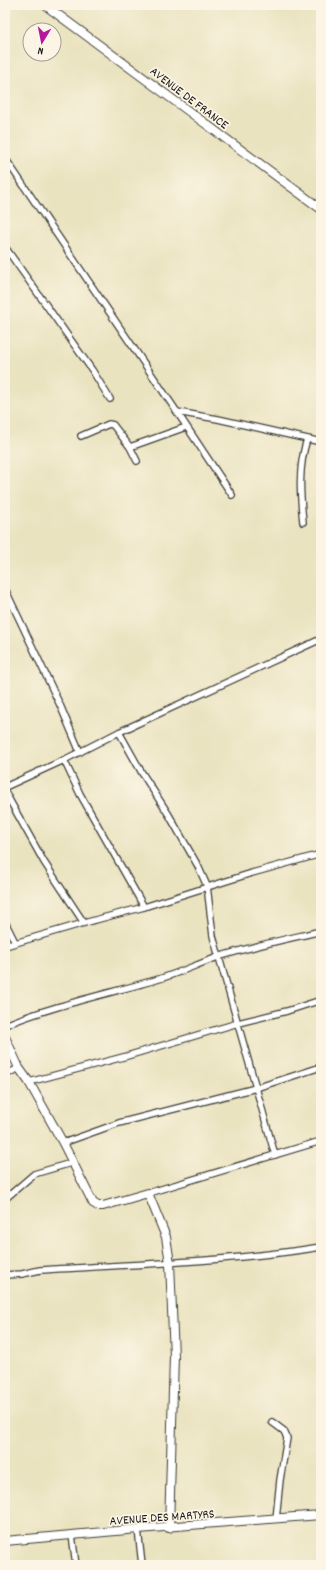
<svg xmlns="http://www.w3.org/2000/svg" width="326" height="1570" font-family="Dekko,sans-serif">
<rect width="100%" height="100%" fill="#fcf5e5"/>
<filter id="ink" filterUnits="userSpaceOnUse"><feTurbulence type="fractalNoise" baseFrequency=".025" numOctaves="2"/><feDisplacementMap in="SourceGraphic" scale="8" xChannelSelector="R" yChannelSelector="G"/><feConvolveMatrix kernelMatrix="1 2 1 2 8 2 1 2 1" color-interpolation-filters="sRGB"/></filter>
<filter id="wash" filterUnits="userSpaceOnUse"><feTurbulence type="fractalNoise" baseFrequency=".012" numOctaves="4" result="noise"/><feDisplacementMap in="SourceGraphic" scale="16" xChannelSelector="R" yChannelSelector="G"/><feGaussianBlur stdDeviation="0.9" result="paint"/><feColorMatrix in="noise" values="0 0 0 0 0 0 0 0 0 0 0 0 0 0 0 0 0 1.4 0 .05"/><feComposite in="paint" operator="in"/></filter>
<g filter="url(#wash)">
<rect width="100%" height="100%" fill="#eae3c0"/>
</g>
<g filter="url(#ink)">
<g fill="none" stroke-linecap="round" stroke-linejoin="round">
<!-- street casing -->
<g stroke="#3b3a35" stroke-width="8">
<g id="street">
<path d="M5 158 177 412 218 419 321 442"/>
<path d="M5 247 92 370 110 399"/>
<path d="M177 412 232 495"/>
<path d="M81 436 109 424 113 425 130 447 137 461"/>
<path d="M130 447 186 427"/>
<path d="M303 522C300 493 298 468 307 439"/>
<path d="M5 589 60 705 80 752"/>
<path d="M119 732 142 773 169 815 198 866 207 886 213 936 275 1155"/>
<path d="M64 760 80 794 144 907"/>
<path d="M5 787 64 760 119 732 321 639"/>
<path d="M5 792 44 862 84 923"/>
<path d="M5 922 15 942"/>
<path d="M5 946 84 923 144 907 252 873 321 854"/>
<path d="M5 1025C55 1005 107 994 159 979 179 973 198 964 218 957 252 946 287 939 321 931"/>
<path d="M5 1075 19 1068"/>
<path d="M29 1082 127 1056 238 1023 287 1011 321 1000"/>
<path d="M63 1143 119 1123 256 1088 321 1067"/>
<path d="M148 1193 321 1141"/>
<path d="M5 1199 34 1174 71 1163"/>
<path d="M5 1275 22 1274 40 1270C134 1264 228 1262 321 1247"/>
<path d="M272 1422 284 1431 287 1438 280 1480 276 1519"/>
<path d="M138 1529 142 1565"/>
<path d="M72 1535 76 1565"/>
</g>
</g>
<!-- secondary casing -->
<g stroke="#3b3a35" stroke-width="10">
<g id="secondary">
<path d="M45 5 321 209"/>
<path d="M5 1037 19 1068 29 1082 63 1143 93 1203 98 1206H103L148 1193 166 1237 170 1263 174 1356 169 1528"/>
<path d="M5 1541 138 1529 321 1515"/>
</g>
</g>
<!-- street -->
<use href="#street" stroke="#fff" stroke-width="5.5"/>
<!-- secondary -->
<use href="#secondary" stroke="#fff" stroke-width="8"/>
</g>
</g>
<g text-anchor="middle" stroke-width="3.5" stroke-linejoin="round" paint-order="stroke">
<!-- street labels -->
<g font-size="13" fill="#1c1c1c" stroke="#fcf5e5">
<text transform="translate(190 97) rotate(37)" y="5">AVENUE DE FRANCE</text>
<text transform="translate(162 1516) rotate(-4)" y="5">AVENUE DES MARTYRS</text>
</g>
</g>
<!-- margin -->
<rect width="326" height="1570" fill="none" stroke="#fcf5e5" stroke-width="20"/>
<!-- north arrow -->
<g transform="translate(42 42) rotate(190)"><circle r="19" fill="#fcf5e5" stroke="#a29e95"/>
<path d="M0-3L7 15L0 10L-7 15Z" fill="#b5179e"/>
<text y="-6" font-size="11" font-weight="bold" text-anchor="middle" fill="#1c1c1c">N</text>
</g>
</svg>
